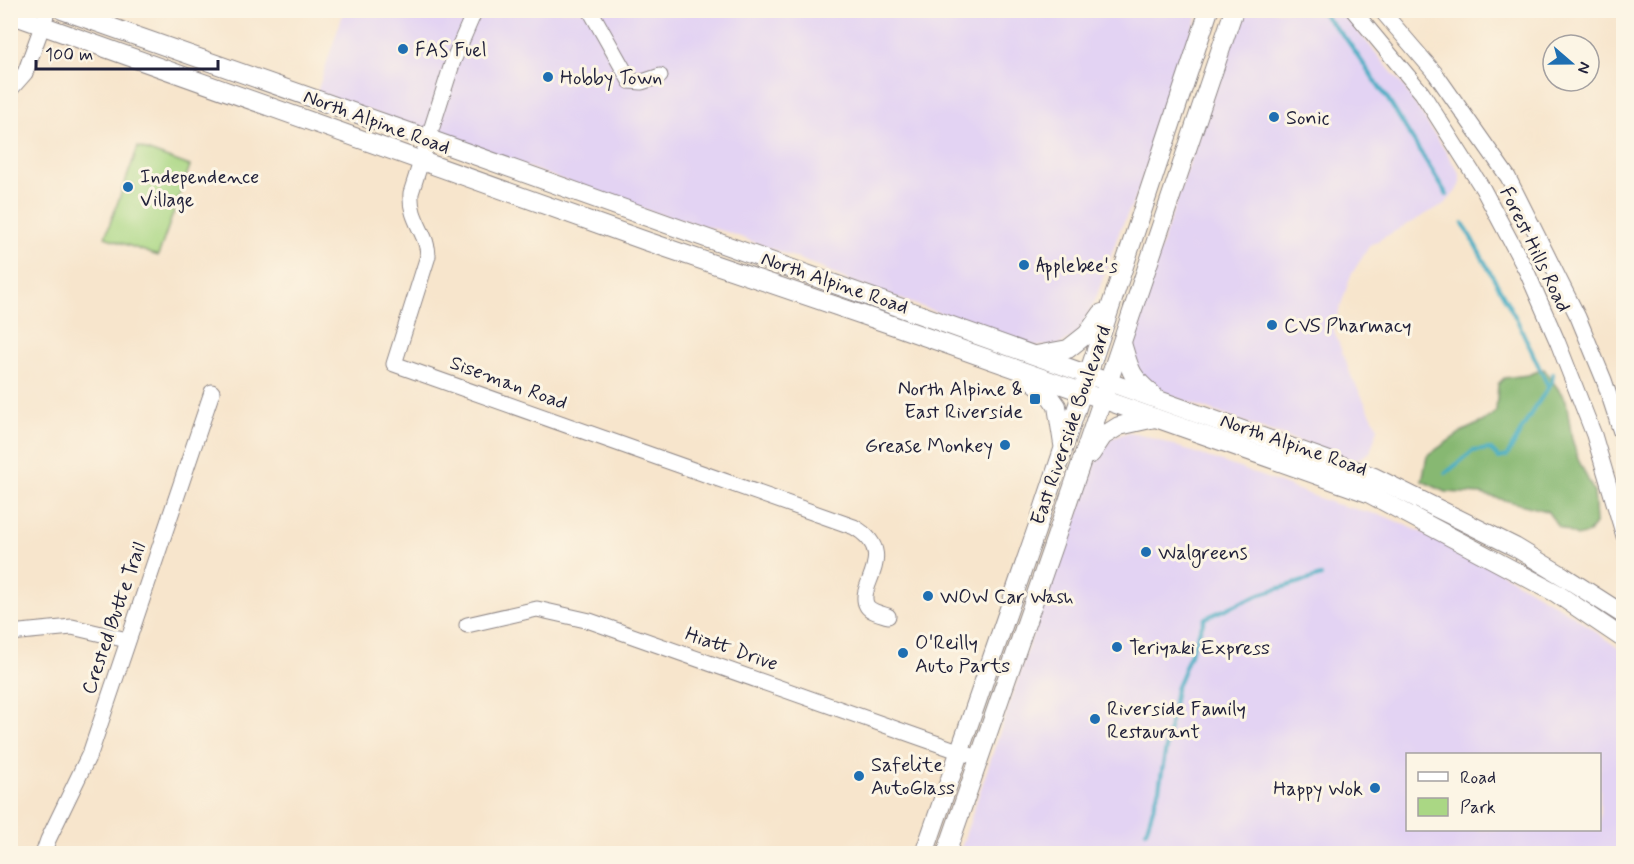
<svg xmlns="http://www.w3.org/2000/svg" width="1634" height="864" font-family="Mynerve,sans-serif">
<rect width="100%" height="100%" fill="#fcf5e5"/>
<filter id="ink" filterUnits="userSpaceOnUse"><feTurbulence type="fractalNoise" baseFrequency=".0167" numOctaves="2"/><feDisplacementMap in="SourceGraphic" scale="12" xChannelSelector="R" yChannelSelector="G"/><feConvolveMatrix kernelMatrix="1 2 1 2 8 2 1 2 1" color-interpolation-filters="sRGB"/></filter>
<filter id="wash" filterUnits="userSpaceOnUse"><feTurbulence type="fractalNoise" baseFrequency=".008" numOctaves="4" result="noise"/><feDisplacementMap in="SourceGraphic" scale="24" xChannelSelector="R" yChannelSelector="G"/><feGaussianBlur stdDeviation="1.35" result="paint"/><feColorMatrix in="noise" values="0 0 0 0 0 0 0 0 0 0 0 0 0 0 0 0 0 1.4 0 .05"/><feComposite in="paint" operator="in"/></filter>
<g filter="url(#wash)">
<rect width="100%" height="100%" fill="#f7e5cc"/>
<!-- built -->
<g fill="#e3d3f3" fill-rule="evenodd">
<path d="M344 11H1199L1138 192 1120 230 1095 301 1077 335 1057 346H1033L849 281 820 267 727 232 658 214 317 92Z"/>
<path d="M1240 11H1341L1404 87 1460 174V186L1446 203 1370 245 1351 275 1333 328 1352 378 1378 428 1370 452 1355 461 1159 392 1138 377 1129 343Z"/>
<path d="M1129 432 1144 435 1245 470 1335 504 1384 516 1419 531 1491 567 1573 615 1623 652V853L959 854 1055 568 1078 514 1097 458 1112 438ZM1408 754H1600V830H1408Z"/>
</g>
<!-- green -->
<path fill="#aad784" stroke="#667c60" stroke-width="1.5" d="M138 147 190 166 158 256 105 237Z"/>
<!-- forest -->
<path fill="#87b872" stroke="#546d56" stroke-width="1.5" d="M1544 369 1566 400 1572 439 1578 459 1594 492 1596 522 1589 533 1577 536 1559 527 1547 511 1481 494 1446 492 1422 481 1427 456 1463 431 1482 422 1496 412 1498 384 1504 378 1528 375Z"/>
<g fill="none" stroke-linecap="round" stroke-linejoin="round">
<!-- stream -->
<g stroke="#43acc3" stroke-width="4">
<path d="M1319 10 1347 40 1387 98 1447 195"/>
<path d="M1463 223 1517 320 1548 386"/>
<path d="M1620 253 1624 245"/>
<path d="M1446 473 1473 451 1490 449 1499 458 1507 456 1530 415 1552 382 1553 374"/>
<path d="M1146 831 1159 789 1176 689 1205 618 1260 594 1321 576"/>
</g>
</g>
</g>
<g filter="url(#ink)">
<g fill="none" stroke-linecap="round" stroke-linejoin="round">
<!-- minor casing -->
<g stroke="#8c8484" stroke-width="17">
<g id="minor">
<path d="M475 10 453 61 411 193C409 221 428 233 428 256L394 364 854 527C901 554 855 586 867 606 871 612 882 614 888 616"/>
<path d="M590 10 630 81 642 82 660 76"/>
<path d="M1353 10 1422 93 1483 189 1527 272 1558 343 1594 435 1624 536"/>
<path d="M1381 10 1435 73 1508 177 1578 317 1604 380 1621 432"/>
<path d="M10 90 25 73 48 10"/>
<path d="M467 625 537 609 590 621 978 758"/>
<path d="M10 633 72 627 127 640"/>
<path d="M43 854 48 840 91 751 212 392"/>
</g>
</g>
<!-- major casing -->
<g stroke="#8c8484" stroke-width="20">
<g id="major">
<path d="M62 10 429 139 1374 477 1515 547 1563 576 1624 615"/>
<path d="M10 14 646 241 895 326 1368 493 1556 593 1624 639"/>
<path d="M1122 343C1130 370 1130 376 1152 394"/>
<path d="M1036 355 1068 349 1087 334 1102 313"/>
<path d="M1030 379 1047 392 1057 406 1063 444"/>
<path d="M1619 421 1624 434"/>
<path d="M1091 454 1103 436 1119 426 1155 418"/>
<path d="M924 854 1037 528 1209 10"/>
<path d="M946 854 1056 537 1234 10"/>
</g>
</g>
<!-- minor -->
<use href="#minor" stroke="#fff" stroke-width="15"/>
<!-- major -->
<use href="#major" stroke="#fff" stroke-width="18"/>
</g>
</g>
<!-- markers -->
<g fill="#1f6fb2" stroke="#fcf5e5" stroke-width="2">
<circle cx="403" cy="49" r="6"/>
<circle cx="548" cy="77" r="6"/>
<circle cx="1274" cy="117" r="6"/>
<circle cx="128" cy="187" r="6"/>
<circle cx="1024" cy="265" r="6"/>
<circle cx="1272" cy="325" r="6"/>
<rect x="1029" y="393" width="12" height="12" rx="3"/>
<circle cx="1005" cy="445" r="6"/>
<circle cx="1146" cy="552" r="6"/>
<circle cx="928" cy="596" r="6"/>
<circle cx="1117" cy="647" r="6"/>
<circle cx="903" cy="653" r="6"/>
<circle cx="1095" cy="719" r="6"/>
<circle cx="859" cy="776" r="6"/>
<circle cx="1375" cy="788" r="6"/>
</g>
<g text-anchor="middle" stroke-width="6" stroke-linejoin="round" paint-order="stroke">
<!-- poi labels -->
<g font-size="20" fill="#22223b" stroke="#fcf5e5" text-anchor="start">
<text x="415" y="56">FAS Fuel</text>
<text x="560" y="84">Hobby Town</text>
<text x="1286" y="124">Sonic</text>
<text x="140" y="183">Independence<tspan x="140" dy="23">Village</tspan></text>
<text x="1036" y="272">Applebee's</text>
<text x="1284" y="332">CVS Pharmacy</text>
<text x="1023" y="395" text-anchor="end">North Alpine &amp;<tspan x="1023" dy="23">East Riverside</tspan></text>
<text x="993" y="452" text-anchor="end">Grease Monkey</text>
<text x="1158" y="559">Walgreens</text>
<text x="940" y="603">WOW Car Wash</text>
<text x="915" y="649">O'Reilly<tspan x="915" dy="23">Auto Parts</tspan></text>
<text x="1129" y="654">Teriyaki Express</text>
<text x="1107" y="715">Riverside Family<tspan x="1107" dy="23">Restaurant</tspan></text>
<text x="871" y="771">Safelite<tspan x="871" dy="23">AutoGlass</tspan></text>
<text x="1363" y="795" text-anchor="end">Happy Wok</text>
</g>
<!-- street labels -->
<g font-size="20" fill="#22223b" stroke="#fcf5e5">
<text transform="translate(377 121) rotate(20)" y="7">North Alpine Road</text>
<text transform="translate(1536 249) rotate(64)" y="7">Forest Hills Road</text>
<text transform="translate(835 282) rotate(19)" y="7">North Alpine Road</text>
<text transform="translate(509 382) rotate(20)" y="7">Siseman Road</text>
<text transform="translate(1070 425) rotate(-71)" y="7">East Riverside Boulevard</text>
<text transform="translate(1294 444) rotate(19)" y="7">North Alpine Road</text>
<text transform="translate(113 618) rotate(-71)" y="7">Crested Butte Trail</text>
<text transform="translate(732 648) rotate(19)" y="7">Hiatt Drive</text>
</g>
</g>
<!-- margin -->
<rect width="1634" height="864" fill="none" stroke="#fcf5e5" stroke-width="36"/>
<!-- legend -->
<rect x="1406" y="753" width="195" height="78" fill="#fcf5e5" stroke="#a5a1a1" stroke-width="1.5"/>
<rect x="1418" y="772" width="30" height="9" fill="#ffffff" stroke="#a5a1a1" stroke-width="1.5"/>
<text x="1460" y="783" font-size="18" fill="#22223b">Road</text>
<rect x="1418" y="798" width="30" height="18" fill="#aad784" stroke="#a5a1a1" stroke-width="1.5"/>
<text x="1460" y="813" font-size="18" fill="#22223b">Park</text>
<!-- north arrow -->
<g transform="translate(1571 63) rotate(110)"><circle r="28" fill="#fcf5e5" stroke="#a5a1a1" stroke-width="1.5"/>
<path d="M0-4.5L10 22L0 15L-10 22Z" fill="#1f6fb2"/>
<text y="-9" font-size="16" font-weight="bold" text-anchor="middle" fill="#22223b">N</text>
</g>
<!-- scale -->
<path d="M36 60v9h182v-9" fill="none" stroke="#22223b" stroke-width="3"/>
<text x="45" y="60" font-size="18" fill="#22223b" stroke="#fcf5e5" stroke-width="4.5" paint-order="stroke">100 m</text>
</svg>
